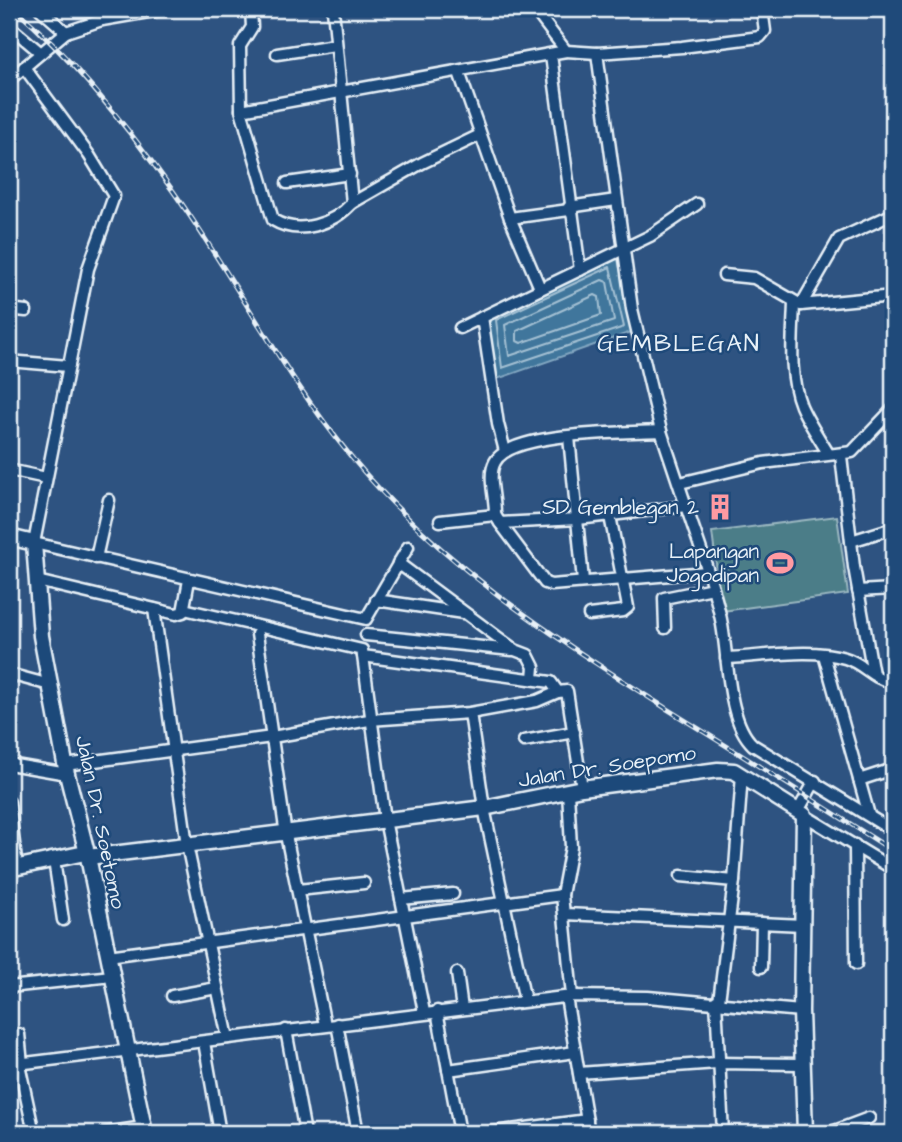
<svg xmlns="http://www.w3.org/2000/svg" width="902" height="1142" font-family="'Architects Daughter',sans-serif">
<rect width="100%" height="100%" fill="#2e5381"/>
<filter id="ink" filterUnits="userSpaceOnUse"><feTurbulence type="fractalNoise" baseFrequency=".0143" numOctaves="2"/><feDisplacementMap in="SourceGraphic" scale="14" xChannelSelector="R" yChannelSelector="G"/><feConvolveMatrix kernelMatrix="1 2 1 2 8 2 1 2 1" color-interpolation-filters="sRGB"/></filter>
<g filter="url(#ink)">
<!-- green -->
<path fill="#4c7d88" stroke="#9ab7c0" stroke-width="2" d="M837 516 848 594 722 611 712 532Z"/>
<!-- water -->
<path fill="#3f769c" stroke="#83a7c1" stroke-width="2" d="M617 255 634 331 497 379 486 316Z"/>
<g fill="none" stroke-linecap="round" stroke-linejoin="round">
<!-- shore -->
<g stroke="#a4c0d3" stroke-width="2">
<path d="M610 267 624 327 502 368 496 320Z"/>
<path d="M602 280 607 282 614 321 509 356 505 325Z"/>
<path d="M595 295 599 297 601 315 521 343 517 341V331Z"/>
</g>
<!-- street casing -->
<g stroke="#e8f1f8" stroke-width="15">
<g id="street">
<path d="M40 9 66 32"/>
<path d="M101 9 102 20"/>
<path d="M251 9 252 27 240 46 241 110 273 220C299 236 333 224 352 203L333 9"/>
<path d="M534 9 566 51 597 53 682 47 760 37 765 31 762 9"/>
<path d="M9 26 41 53"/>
<path d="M597 53 632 309 661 431 686 506"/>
<path d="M277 54 335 45"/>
<path d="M551 55 580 270"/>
<path d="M24 67 89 155 114 196 88 269 34 543 366 619 408 547"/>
<path d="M459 72 510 218 540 288"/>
<path d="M9 80 66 32 102 20 166 9"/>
<path d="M241 110 566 51"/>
<path d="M287 183 350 174"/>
<path d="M352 203 422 163 480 135"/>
<path d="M569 207 616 200"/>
<path d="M510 218 569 210"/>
<path d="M724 275 754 278 801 305 893 296"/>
<path d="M794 303C793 336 788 374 801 406 808 422 819 438 828 453"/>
<path d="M801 305 839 239 893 214"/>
<path d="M9 309 26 311"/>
<path d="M482 317 498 424 505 451"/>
<path d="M460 328 650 236 697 204"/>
<path d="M9 361 68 366"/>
<path d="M569 437 583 581"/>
<path d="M841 456 854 567 873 674"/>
<path d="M9 470 46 478"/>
<path d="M680 483 763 463 852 452 893 409"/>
<path d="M495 515C496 499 487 476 495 462 511 431 626 433 661 431"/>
<path d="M440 521 495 515 500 523 578 519 686 506C698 542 712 578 720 615 729 650 725 719 753 745L893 831"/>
<path d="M500 523 545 583 551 585 707 572"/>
<path d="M851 541 893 528"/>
<path d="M96 558 109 500"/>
<path d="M398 563 515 650 528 655 534 667 533 678"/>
<path d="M37 581 176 614 183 612 189 580"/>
<path d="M858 591 893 589"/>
<path d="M376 600 463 613"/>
<path d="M154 609 187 845 228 1038"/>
<path d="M184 609 362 650 363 656 551 682 558 692 567 691 582 788"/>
<path d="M589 615 623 611 628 607 610 516"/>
<path d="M665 628 664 598 713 588"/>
<path d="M257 634 286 835 325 1025"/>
<path d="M366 635 512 650"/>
<path d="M824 655 869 815"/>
<path d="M363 656 385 820 424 1012"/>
<path d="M726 658C763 657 809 647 845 658 863 663 875 681 893 682"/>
<path d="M9 674 50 685"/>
<path d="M470 713 484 808 525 1001"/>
<path d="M524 741 574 732"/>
<path d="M9 764 67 774"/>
<path d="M65 765 272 737 369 720 470 713 537 701 558 692"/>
<path d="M859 780 893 769"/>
<path d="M568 791 571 847 562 895 572 996"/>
<path d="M9 802 17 868"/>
<path d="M798 811 815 781"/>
<path d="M804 815 893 869"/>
<path d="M855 845 856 964"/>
<path d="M54 860 63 920"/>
<path d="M681 876 734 881"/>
<path d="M298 890 364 883"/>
<path d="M401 899 453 894"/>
<path d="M565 914 803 925"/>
<path d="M108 956 562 895"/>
<path d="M761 967 762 923"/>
<path d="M457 973 462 1009"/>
<path d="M9 987 112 976"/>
<path d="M172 996 217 988"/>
<path d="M566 997 589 1133"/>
<path d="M716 1001 723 1133"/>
<path d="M719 1001 734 881 742 775"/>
<path d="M437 1011 460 1133"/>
<path d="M337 1024 358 1133"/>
<path d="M286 1030 305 1133"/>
<path d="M19 1034 22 1064"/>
<path d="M204 1042 220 1133"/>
<path d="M19 1064 34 1133"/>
<path d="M9 1065 572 996 648 997 801 1011"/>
<path d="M448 1070 575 1052"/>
<path d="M579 1073 717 1063 801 1064"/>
<path d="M105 1133 144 1127"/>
<path d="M486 1133 587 1120"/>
<path d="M829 1133 869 1118"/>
</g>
</g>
<!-- secondary casing -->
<g stroke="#e8f1f8" stroke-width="19">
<g id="secondary">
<path d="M9 537 34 543 41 636 67 774 88 857 145 1133"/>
<path d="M88 857 484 808 582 788 718 770 734 771 804 815 801 1011 805 1133"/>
<path d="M9 869 85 853"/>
</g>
</g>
<!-- street -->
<use href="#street" stroke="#1f4a7a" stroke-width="10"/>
<!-- secondary -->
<use href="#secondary" stroke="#1f4a7a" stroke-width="14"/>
<!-- rail casing -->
<g stroke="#e8f1f8" stroke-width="5">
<path id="rail" d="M15 9C75 61 127 126 173 191 235 279 284 376 353 459 442 566 551 635 667 709 743 756 818 803 893 851"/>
</g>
<!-- rail -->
<use href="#rail" stroke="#1f4a7a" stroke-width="2.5" stroke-dasharray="8" stroke-linecap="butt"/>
</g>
</g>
<!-- icons -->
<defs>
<g id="building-bare" transform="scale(2.1)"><path d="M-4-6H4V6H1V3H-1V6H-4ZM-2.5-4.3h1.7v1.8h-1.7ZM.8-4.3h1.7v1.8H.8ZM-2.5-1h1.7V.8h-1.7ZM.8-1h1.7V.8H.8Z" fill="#ff9aa2" stroke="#1f4a7a" stroke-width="2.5" paint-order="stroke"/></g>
<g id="stadium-bare" transform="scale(2.1)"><path d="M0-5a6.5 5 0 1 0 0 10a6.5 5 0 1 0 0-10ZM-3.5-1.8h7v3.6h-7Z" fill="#ff9aa2" stroke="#1f4a7a" stroke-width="2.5" paint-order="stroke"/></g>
</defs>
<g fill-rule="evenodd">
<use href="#building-bare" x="720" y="507"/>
<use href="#stadium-bare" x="780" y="563"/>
</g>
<g text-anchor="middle" stroke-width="5" stroke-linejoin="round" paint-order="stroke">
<!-- poi labels -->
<g font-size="21" fill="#e8f1f8" stroke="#1f4a7a" text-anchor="end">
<text x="699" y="514">SD Gemblegan 2</text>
<text x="759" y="558">Lapangan<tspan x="759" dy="24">Jogodipan</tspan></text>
</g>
<!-- street labels -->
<g font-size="21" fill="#e8f1f8" stroke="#1f4a7a">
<text transform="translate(607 766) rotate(-9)" y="7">Jalan Dr. Soepomo</text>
<text transform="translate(101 822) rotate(78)" y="7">Jalan Dr. Soetomo</text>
</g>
<!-- quarter labels -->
<g font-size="24" letter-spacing="2" fill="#e8f1f8" stroke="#1f4a7a">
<text x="679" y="351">GEMBLEGAN</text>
</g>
</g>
<!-- margin -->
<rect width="902" height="1142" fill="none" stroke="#1f4a7a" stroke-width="35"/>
<rect x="18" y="18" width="867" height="1107" fill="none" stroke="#e8f1f8" stroke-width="2.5" filter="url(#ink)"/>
</svg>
